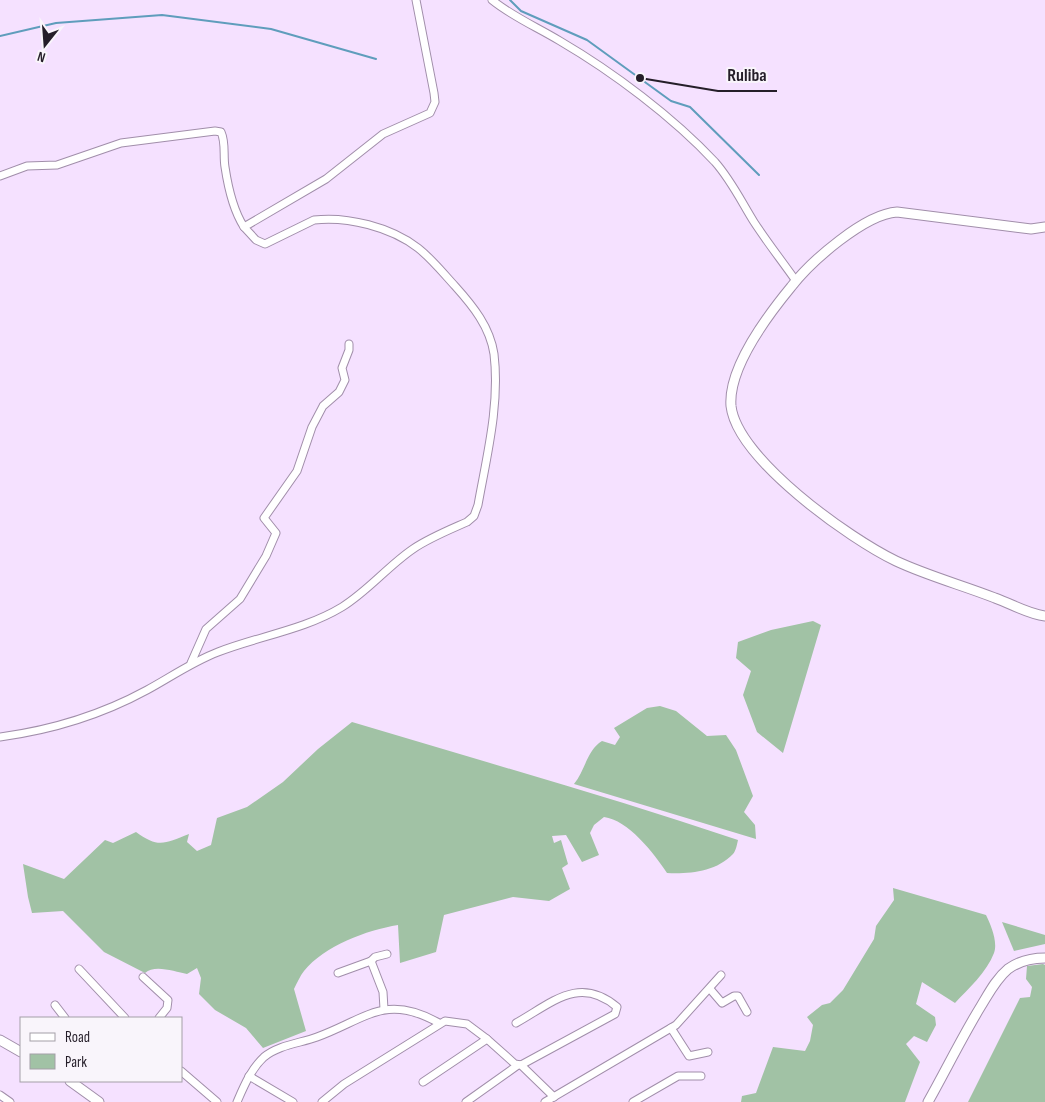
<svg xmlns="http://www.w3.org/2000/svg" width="1045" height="1102" font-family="'Sofia Sans Condensed',sans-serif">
<rect width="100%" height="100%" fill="#f5e1ff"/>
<!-- green -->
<g fill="#a1c2a5">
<path d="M813 621 821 625 783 753 757 732 743 695 751 671 736 658 738 642 771 630Z"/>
<path d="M660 706 676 711 707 736 726 735 736 750 753 796 744 812 755 825 756 839 574 784C585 771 587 750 602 741L615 745 620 737 614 728 647 708Z"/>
<path d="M352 722C481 761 611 797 738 840 737 844 736 851 733 854 716 872 689 874 667 873 654 853 628 820 604 817L594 825 590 833 599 855 582 862 566 835 552 836 554 843 561 840 568 864 562 868 570 889 549 901 513 897 444 915 436 952 400 963 398 925C367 930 324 946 304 971 300 976 297 983 294 989L306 1031 263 1048 246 1028 215 1010 199 994 201 978 197 968 187 974C175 972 155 964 145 973L104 952 63 911 32 913 28 897 23 864 64 879 105 840 113 843 136 832C159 849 165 843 189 834L187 842 197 851 211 845 217 818 247 807 283 782 318 749Z"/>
<path d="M893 888 986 915C991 925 998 942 994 953 987 972 968 989 955 1003L922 982 916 1004 935 1017 936 1025 927 1042 914 1036 906 1044 920 1062 905 1102H741L742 1096 756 1093 773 1047 805 1051 810 1041 813 1025 807 1017 822 1005 830 1003 843 990 874 939 876 926 894 900Z"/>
<path d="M1002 922 1045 935V944L1014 951Z"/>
<path d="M1043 964 1045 965V1102H968L1020 998 1030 997 1032 987 1026 979 1027 966Z"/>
</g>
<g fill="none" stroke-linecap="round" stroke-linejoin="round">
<!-- stream -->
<g stroke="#5f9dbc" stroke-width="2">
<path d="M510 0 521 11 587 40 671 101 690 107 759 175"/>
<path d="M0 36 56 23 162 15 271 29 376 59"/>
</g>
<!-- minor casing -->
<g stroke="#a18eaa" stroke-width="9">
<g id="minor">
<path d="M492 0C513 17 537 27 560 41 613 72 673 117 715 162 731 180 741 201 754 222 767 242 782 261 796 281"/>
<path d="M0 176 27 166 57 165 121 143 215 131 221 132C226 143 223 155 225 167 228 187 233 210 244 227"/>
<path d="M191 663 206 629 240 599 266 556 276 533 264 518 297 471 312 427 323 406 339 392 345 380 342 368 349 350V344"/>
<path d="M0 737C52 730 101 715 147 690 171 677 192 662 218 652 259 636 304 630 342 607 368 591 388 566 413 549 429 538 449 530 467 522L474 516 478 505C487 455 500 404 494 354 490 327 473 306 455 286 443 273 432 259 418 248 391 227 347 216 314 220L265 244 256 240 244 227 326 179 383 134 430 113 435 102 434 93 416 0"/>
<path d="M371 961 375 957 387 954"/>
<path d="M79 969 125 1018"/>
<path d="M338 973 371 961 383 992 384 1009"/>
<path d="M143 977 168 1000 167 1008 159 1018"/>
<path d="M710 989 722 1003 734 996H738L747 1012"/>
<path d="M55 1005 65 1018"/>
<path d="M671 1028 689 1056 708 1052"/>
<path d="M487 1039 515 1064 521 1065 615 1014 617 1007C579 975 552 1003 516 1023"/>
<path d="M521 1065 554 1097"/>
<path d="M181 1071 217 1102"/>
<path d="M249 1076 293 1102"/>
<path d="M0 1095 10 1102"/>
<path d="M237 1102C244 1086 251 1069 264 1057 278 1045 301 1043 317 1037 366 1019 385 993 439 1023"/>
<path d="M322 1102 344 1084 445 1021 467 1024 487 1039 423 1082"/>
<path d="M466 1102 518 1065"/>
<path d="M545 1102 676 1025 721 975"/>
<path d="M633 1102 678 1076H701"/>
</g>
</g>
<!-- major casing -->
<g stroke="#a18eaa" stroke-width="11">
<g id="major">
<path d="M1045 227 1031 229 897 212C865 214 811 261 791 287 768 315 728 368 731 406 737 459 850 539 896 561 928 576 962 585 995 598 1012 604 1028 614 1045 616"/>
<path d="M0 1040 21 1052"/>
<path d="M70 1081 99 1102"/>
<path d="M928 1102C946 1070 962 1037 981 1006 989 993 996 979 1008 969 1019 961 1032 958 1045 958"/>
</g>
</g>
<!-- minor -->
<use href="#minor" stroke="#fff" stroke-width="7"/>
<!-- major -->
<use href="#major" stroke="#fff" stroke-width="9"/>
</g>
<!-- callouts -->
<path fill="none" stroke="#251e29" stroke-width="2" d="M640 78L718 91H777"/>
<circle fill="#251e29" stroke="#f9f5fb" stroke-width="2" cx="640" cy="78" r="5"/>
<g font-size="18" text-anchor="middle" font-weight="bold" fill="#251e29" stroke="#f9f5fb" stroke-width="4" stroke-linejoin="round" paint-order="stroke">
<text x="747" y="81">Ruliba</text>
</g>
<!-- legend -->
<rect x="20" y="1017" width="162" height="65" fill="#f9f5fb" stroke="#a49fa7"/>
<rect x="30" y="1033" width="25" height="8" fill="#ffffff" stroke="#a49fa7"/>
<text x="65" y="1042" font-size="15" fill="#251e29">Road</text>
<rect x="30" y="1054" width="25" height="15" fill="#a1c2a5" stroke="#a49fa7"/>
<text x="65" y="1067" font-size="15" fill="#251e29">Park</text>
<!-- north arrow -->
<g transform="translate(45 45) rotate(197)" stroke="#f9f5fb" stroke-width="4" paint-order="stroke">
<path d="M0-4L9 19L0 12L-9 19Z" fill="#251e29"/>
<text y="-8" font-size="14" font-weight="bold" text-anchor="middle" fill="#251e29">N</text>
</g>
</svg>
